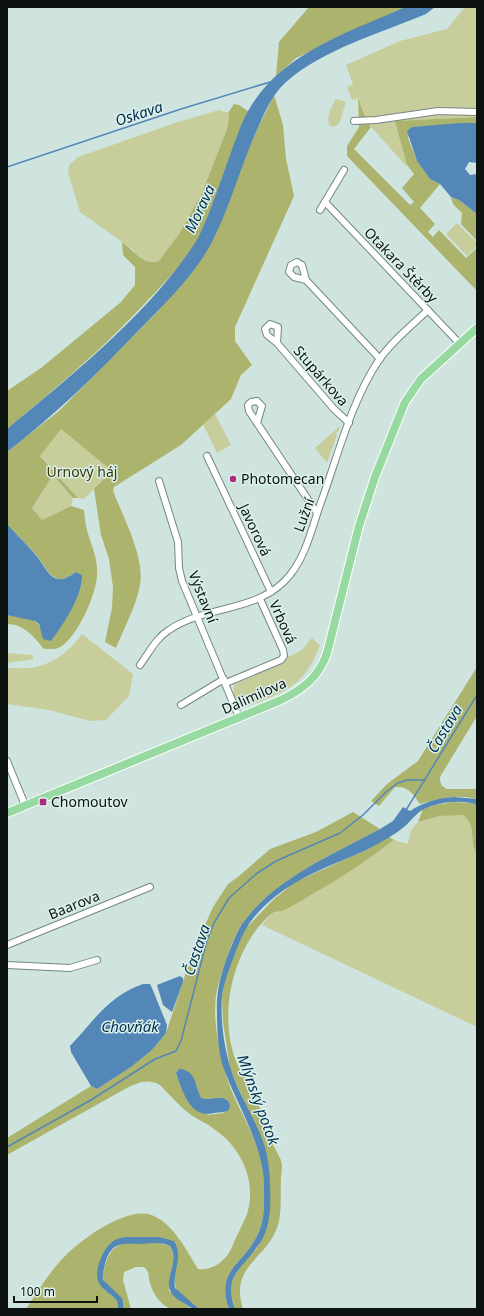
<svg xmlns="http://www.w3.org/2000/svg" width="484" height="1316" font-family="'Noto Sans',sans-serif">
<rect width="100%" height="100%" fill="#cfe4df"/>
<!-- green -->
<g fill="#c8cd9c">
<path d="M465 7H477V117L395 121 409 164 405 165 367 122 358 98 352 100 347 87 353 84 346 65 400 41 447 29Z"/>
<path d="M336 99 346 102 339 124 333 127 329 125C326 116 332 106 336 99Z"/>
<path d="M219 110 228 113 229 117 227 129 202 193 179 234 159 262 151 263 140 259 132 249 80 212 68 172 69 165 78 157 175 123Z"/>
<path d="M457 223 477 243V246L467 256 446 234Z"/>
<path d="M215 414 231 445 217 453 203 424Z"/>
<path d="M340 426 338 432 335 433 337 435 327 463 315 448Z"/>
<path d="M61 429 112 471 84 499 78 498 40 455Z"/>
<path d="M53 475 73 498 71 506 42 520 32 508Z"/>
<path d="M82 634 133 674 129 696 106 720 90 721 49 710 7 704V668C16 668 27 669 36 667 55 663 71 649 82 634Z"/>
<path d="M312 638 320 645C305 687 284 692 246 707L242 708C235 703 231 691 235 684L284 663 288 657 302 650Z"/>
<path d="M7 653 32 655 34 659 7 663Z"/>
<path d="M453 814 463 815C478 827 468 842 477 853V1027L262 925 272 913 281 911 320 890 394 840 407 844C410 840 409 834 412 829 418 817 442 817 453 814Z"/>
</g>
<!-- forest -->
<g fill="#acb36d" fill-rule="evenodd">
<path d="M309 7H405L296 58 276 76 279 42Z"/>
<path d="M274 95 283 125 286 159 294 196 235 327V341L252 365 241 375 231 399 181 445 114 487 113 491C123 517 145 557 140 585 136 607 124 628 116 648L105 642 112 608 113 587 109 559 101 535 94 489 112 471 61 429 40 456 78 498H73L53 475 32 508 42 520 71 506 84 510C85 520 86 530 90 540 94 552 98 562 97 576 96 595 78 635 62 646 57 650 50 649 44 649 34 637 24 624 7 624V615C19 617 36 616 41 629L62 623C70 609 83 592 82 575L76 572C70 575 63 582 56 578 50 576 47 570 43 564 33 549 19 538 7 524V452L59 411 157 312 185 280 212 241 229 202 246 152Z"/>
<path d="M358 98 367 122 371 127 354 149 410 205 414 202 402 188 414 174 407 165 395 121 477 117V123L412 127 408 138 417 161 430 179 440 184 420 208 435 224 428 232 433 237 439 230 466 258 477 248V291L347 156V146L359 127Z"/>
<path d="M234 104 239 105 248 111C228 154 218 202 195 244 183 264 164 283 148 300 105 347 56 388 7 429V391L41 368 121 302 135 285V267L123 255 122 242C134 250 143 267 159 261L179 234 202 193 227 129 229 117 228 113Z"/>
<path d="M451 197 459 200 477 214V241L461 224 462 213 453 204Z"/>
<path d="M477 667V716L440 777C440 784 441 786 447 789H477V799C458 794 438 798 420 804 413 794 409 786 395 787L379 806 371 801 387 784 418 761Z"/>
<path d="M454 802 470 803 477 805V853C468 842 478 827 463 815L440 816 418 822 423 809 435 805Z"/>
<path d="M353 812 380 829C332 855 275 878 242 924 234 935 230 950 225 963 222 973 218 983 216 995 213 1018 218 1047 224 1069 236 1113 264 1139 264 1188 264 1204 265 1221 257 1236 243 1265 215 1270 229 1309H199C193 1303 185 1299 179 1294 172 1288 174 1252 174 1241 147 1239 108 1227 100 1263 97 1272 96 1278 101 1286 105 1292 113 1295 117 1301L118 1309H26C38 1291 50 1271 66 1255 83 1238 130 1204 154 1216 174 1225 187 1251 198 1269 215 1271 229 1258 234 1242 238 1233 243 1224 247 1214 257 1182 242 1148 214 1129 207 1123 198 1120 191 1115 179 1106 170 1095 160 1085 146 1078 138 1083 125 1089L7 1155V1138L91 1086 97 1089 131 1067 152 1050 166 1033 191 957 213 907 228 884 238 877 270 849 316 832ZM179 1069 196 1083 200 1098C212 1102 223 1092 230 1104L224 1113 208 1115 184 1091 176 1074Z"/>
<path d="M389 837 394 840C368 859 342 878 314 893 304 899 293 906 282 911 278 912 275 911 271 914 230 949 214 1028 243 1075 246 1079 250 1082 252 1087 260 1105 264 1125 272 1143 276 1151 283 1160 282 1168 279 1187 283 1207 278 1225 267 1260 229 1265 243 1309H235L231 1295V1282L240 1266 257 1248 267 1228 270 1186 267 1155 230 1068 223 1022 222 996 224 983 238 944 246 928 274 899 295 882 364 851Z"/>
<path d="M126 1243H159L170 1246C178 1259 168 1276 169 1291L191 1309C184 1309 174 1311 169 1308 160 1304 152 1292 150 1283 148 1276 150 1272 144 1267H136L124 1272 123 1280 131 1309H124C123 1291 108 1291 103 1279 102 1276 103 1273 104 1270 107 1257 111 1246 126 1243Z"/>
</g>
<!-- water -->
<g fill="#5287b7">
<path d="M405 7H435L426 14C381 33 321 50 285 83 274 93 266 109 260 123 242 161 232 202 213 240 197 272 165 304 139 330 97 374 55 415 7 452V429C71 376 147 315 193 246 200 236 204 224 209 213 220 185 229 156 240 128 268 57 341 36 405 7Z"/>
<path d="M460 123H477V163L469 162 465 169 470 175 477 174V214L459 200 451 197 440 184 430 179 417 161 407 131 412 127Z"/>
<path d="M7 524C22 541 35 551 47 571 50 575 54 579 59 579 65 580 71 575 76 572L82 575C83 595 63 625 51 641L43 639 39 624 35 621 7 615Z"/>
<path d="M454 797 477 799V805C463 799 438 802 424 809 416 813 410 822 404 827 394 835 383 841 372 847 347 860 319 868 295 883 277 893 256 911 246 929 239 941 235 954 230 967 227 976 223 986 222 996 220 1024 225 1057 236 1083 245 1106 262 1131 267 1155 270 1172 271 1192 270 1209 269 1223 266 1236 257 1247 240 1271 223 1276 235 1309H229C215 1270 243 1265 257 1236 265 1221 264 1204 264 1188 264 1146 240 1111 225 1072 218 1055 217 1031 217 1013 216 993 220 978 226 960 231 948 235 935 242 924 275 878 332 855 380 829L393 821 403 807 410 811C424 802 437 798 454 797Z"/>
<path d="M180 976 183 978V982L172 1012 163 1005 157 985Z"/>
<path d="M143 984H150L152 988 167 1025 166 1033 152 1050 131 1067 97 1089 91 1086 71 1052 70 1046C94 1021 108 996 143 984Z"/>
<path d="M179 1069C196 1070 195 1085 201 1098 212 1102 223 1092 230 1104L229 1110C224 1113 220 1112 214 1113 190 1119 183 1092 176 1073Z"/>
<path d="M125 1237H159L174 1241C184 1258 172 1271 175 1288L199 1309C190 1309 189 1306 182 1302 153 1286 183 1266 170 1246 161 1242 151 1243 142 1244 123 1244 111 1241 105 1264 104 1269 102 1275 103 1280L122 1298 124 1309H118L117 1301C112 1294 103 1291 99 1283 93 1273 102 1250 111 1243 115 1239 120 1238 125 1237Z"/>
</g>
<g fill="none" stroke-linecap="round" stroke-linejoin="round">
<!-- stream -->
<g stroke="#5287b7" stroke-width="1.5">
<path d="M7 167 181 109 270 82"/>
<path d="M406 810 477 695"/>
<path d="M7 1147 91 1100 155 1059 176 1051 181 1041 207 940 214 923 229 898 256 874 276 861 340 833 363 815 387 791 398 783 407 780H425"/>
</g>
<!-- minor casing -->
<g stroke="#748783" stroke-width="8">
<g id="minor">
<path d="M354 121 376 120 438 111 477 112"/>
<path d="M325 202 460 344"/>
<path d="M320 210 344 170"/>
<path d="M306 280 302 265 297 262 291 265 289 272 294 277 306 280 380 359"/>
<path d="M277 343 278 327 270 324 265 329 267 335 277 343 334 409 349 423"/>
<path d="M257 423 262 406 257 401 251 402 248 405 249 411 317 513"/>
<path d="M207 456 271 592"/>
<path d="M159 481 178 542 179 568 182 581 239 717"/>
<path d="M140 665C149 653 156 638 169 630 207 604 260 613 290 575 306 555 312 528 320 505 337 459 351 401 379 360 392 341 411 326 428 310"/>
<path d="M226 683 281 660 284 656 283 650 260 599"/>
<path d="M181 705 224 679"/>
<path d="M7 761 25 805"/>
<path d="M7 945 150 887"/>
<path d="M7 965 70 968 97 960"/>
</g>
</g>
<!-- major casing -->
<g stroke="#fff" stroke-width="10">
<path id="major" d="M7 813 281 700C303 689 319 677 327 653L359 526 375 477 405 402 421 379 477 328"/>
</g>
<!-- minor -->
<use href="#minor" stroke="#fff" stroke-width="6"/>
<!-- major -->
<use href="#major" stroke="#97daa1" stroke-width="8"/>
</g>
<!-- markers -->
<g fill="#ad2d7c" stroke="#dcf1ec" stroke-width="1.5">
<circle cx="233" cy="479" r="4"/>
<rect x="39" y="798" width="8" height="8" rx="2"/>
</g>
<g text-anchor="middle" stroke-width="3" stroke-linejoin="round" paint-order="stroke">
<!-- street labels -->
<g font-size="14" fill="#0b1210" stroke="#dcf1ec">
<text transform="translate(401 265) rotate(46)" y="5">Otakara Štěrby</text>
<text transform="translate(321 376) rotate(49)" y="5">Stupárkova</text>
<text transform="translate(304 515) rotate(-70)" y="5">Lužní</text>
<text transform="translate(255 530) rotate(65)" y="5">Javorová</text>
<text transform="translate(203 597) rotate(68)" y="5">Výstavní</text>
<text transform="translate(283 622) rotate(66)" y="5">Vrbová</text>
<text transform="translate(254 696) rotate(-24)" y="5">Dalimilova</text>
<text transform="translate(74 905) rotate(-22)" y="5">Baarova</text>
</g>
<!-- park labels -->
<g font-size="14" fill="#363900" stroke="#dcf1ec">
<text x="82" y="477">Urnový háj</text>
</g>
<!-- poi labels -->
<g font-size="14" fill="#0b1210" stroke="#dcf1ec" text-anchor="start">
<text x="241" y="484">Photomecan</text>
<text x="51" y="807">Chomoutov</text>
</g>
<!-- water labels -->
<g font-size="15" font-style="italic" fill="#012c4c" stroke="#dcf1ec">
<text transform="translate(139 114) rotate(-18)" y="5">Oskava</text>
<text transform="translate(200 209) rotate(-65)" y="5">Morava</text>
<text transform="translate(445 729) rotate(-59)" y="5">Častava</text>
<text transform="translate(197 950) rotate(-71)" y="5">Častava</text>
<text x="130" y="1032">Chovňák</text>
<text transform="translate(258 1100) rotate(70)" y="5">Mlýnský potok</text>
</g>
</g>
<!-- border -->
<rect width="484" height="1316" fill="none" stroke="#0b1210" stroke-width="16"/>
<!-- scale -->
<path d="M14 1296v6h83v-6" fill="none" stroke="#0b1210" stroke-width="2"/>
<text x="20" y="1296" font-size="12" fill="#0b1210" stroke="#dcf1ec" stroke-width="3" paint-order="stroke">100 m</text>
</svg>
